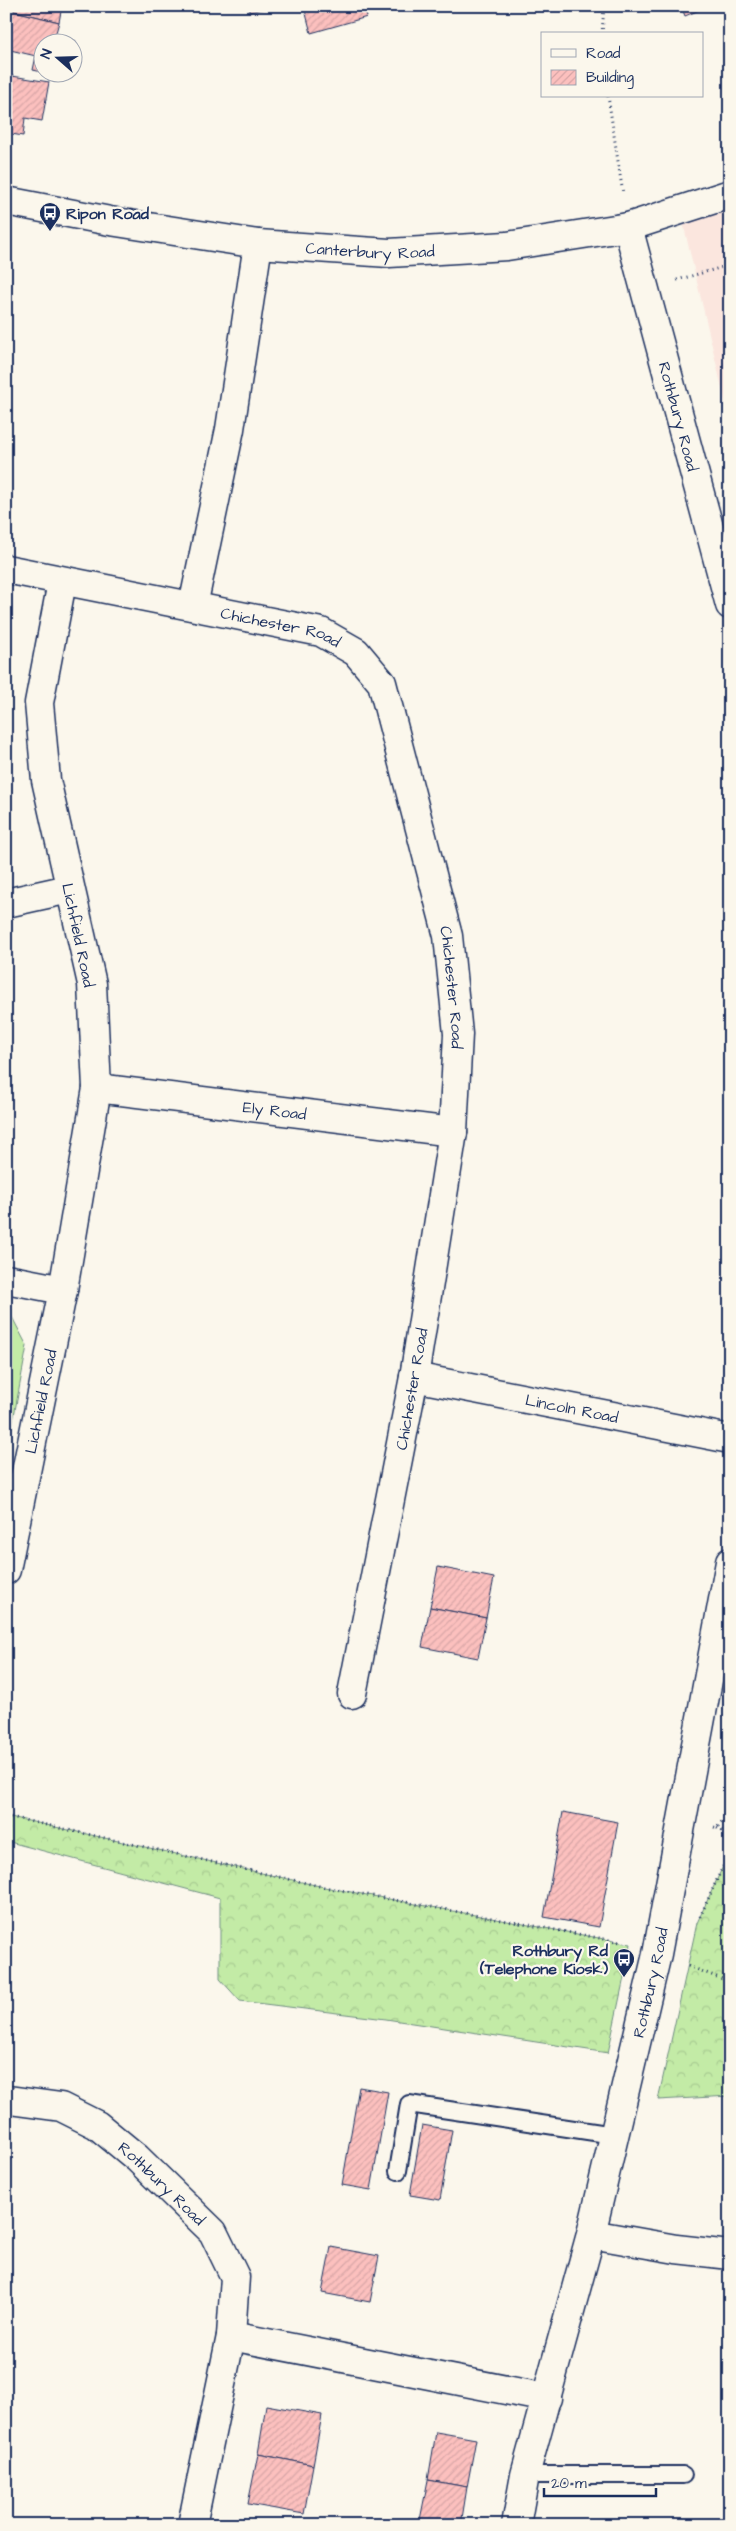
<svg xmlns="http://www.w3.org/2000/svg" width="736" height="2531" font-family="'Architects Daughter',sans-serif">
<defs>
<pattern id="forest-crowns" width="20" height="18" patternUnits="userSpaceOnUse" patternTransform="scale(1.25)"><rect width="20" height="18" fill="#c3eba6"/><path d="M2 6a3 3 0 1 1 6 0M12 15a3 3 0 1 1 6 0" fill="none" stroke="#a7ca91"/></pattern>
<pattern id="building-hatch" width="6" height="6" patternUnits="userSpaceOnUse" patternTransform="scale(1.25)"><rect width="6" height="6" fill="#fcc0be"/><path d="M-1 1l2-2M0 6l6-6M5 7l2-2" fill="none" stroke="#d7a5a6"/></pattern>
</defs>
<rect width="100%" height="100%" fill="#fbf7ec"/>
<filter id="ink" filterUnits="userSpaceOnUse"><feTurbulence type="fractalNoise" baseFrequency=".02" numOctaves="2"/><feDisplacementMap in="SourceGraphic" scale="10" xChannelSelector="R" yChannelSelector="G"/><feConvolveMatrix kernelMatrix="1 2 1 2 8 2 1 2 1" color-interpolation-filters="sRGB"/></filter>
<g filter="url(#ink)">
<!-- built -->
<path fill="#fbe6de" d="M730 194V422L680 210Z"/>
<!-- grass -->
<path fill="#c3eba6" stroke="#6f8d82" d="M6 1315 12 1317 27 1346 6 1459Z"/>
<!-- forest -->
<g fill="url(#forest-crowns)" stroke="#6f8d82">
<path d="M6 1816 324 1887 631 1944 608 2053 386 2019 240 2001 220 1979V1898L6 1841Z"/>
<path d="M730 1851V2096L658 2100 697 1923Z"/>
</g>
<!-- building -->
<g fill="url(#building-hatch)" stroke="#1b2f5e">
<path d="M6 6H62L59 22 6 9Z"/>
<path d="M248 6H273L250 12Z"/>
<path d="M304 6H364L367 17 311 33Z"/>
<path d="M681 6H709L685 16Z"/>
<path d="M6 9 59 22 55 36 76 41 72 58V42H42V72L33 70 36 56 6 49Z"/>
<path d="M45 72H69L68 78Z"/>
<path d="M6 75 49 82 42 121 25 118 23 136 6 133Z"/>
<path d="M438 1567 494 1578 486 1618 430 1607Z"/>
<path d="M430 1607 486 1618 478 1658 422 1647Z"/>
<path d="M563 1812 618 1822 599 1927 544 1917Z"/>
<path d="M359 2087 388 2092 371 2190 342 2185Z"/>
<path d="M422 2125 452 2130 440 2200 410 2195Z"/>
<path d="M331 2247 379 2256 370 2302 322 2293Z"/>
<path d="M266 2405 322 2415 313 2465 258 2454Z"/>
<path d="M436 2432 476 2439 467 2487 428 2480Z"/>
<path d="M258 2454 313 2465 304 2514 248 2504Z"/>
<path d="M428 2480 467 2487 461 2525H419Z"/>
</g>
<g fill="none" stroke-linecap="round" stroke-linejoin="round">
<!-- lane casing -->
<g stroke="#1b2f5e" stroke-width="20">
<g id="lane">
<path d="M398 2171 409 2104 614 2135"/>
<path d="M525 2475H683"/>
</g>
</g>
<!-- street casing -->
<g stroke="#1b2f5e" stroke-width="31">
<g id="street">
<path id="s1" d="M6 201 110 221 258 244 389 253 507 246 628 227 730 194"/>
<path id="s2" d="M628 227 730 605"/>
<path id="s3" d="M6 569 321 632 356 652 382 683 448 936 458 1034 453 1132 414 1377 352 1694"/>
<path d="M193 606 230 429 258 244"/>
<path d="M6 903 69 889"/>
<path id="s4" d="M97 1088 453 1132"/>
<path d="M6 1279 63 1290"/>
<path id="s5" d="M414 1377 730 1439"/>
<path id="s6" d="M6 1570 63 1290 97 1088 92 984 46 780 39 703 62 582"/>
<path id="s7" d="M9 2100 61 2107 97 2125 137 2158 213 2232 235 2277 231 2336 192 2525"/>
<path d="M591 2234 676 2249 730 2255"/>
<path d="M231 2336 547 2398"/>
<path id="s8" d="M516 2525 525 2475 591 2234 657 1954 730 1562"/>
</g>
</g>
<!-- path -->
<g stroke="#1b2f5e" stroke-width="3" stroke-dasharray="1 4" stroke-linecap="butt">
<path d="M602 34 604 6"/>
<path d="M608 96 623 194"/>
<path d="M677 280 730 265"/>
<path d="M6 1816 324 1887 626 1943"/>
<path d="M714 1827 717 1828 730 1811"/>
<path d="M717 1828 730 1835"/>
<path d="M700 1917 730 1851"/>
<path d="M688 1966 730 1982"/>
</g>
<!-- lane -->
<use href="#lane" stroke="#fbf7ec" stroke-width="16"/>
<!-- street -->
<use href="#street" stroke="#fbf7ec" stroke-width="28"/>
</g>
</g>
<!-- icons -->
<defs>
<g id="bus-pin" transform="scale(1.125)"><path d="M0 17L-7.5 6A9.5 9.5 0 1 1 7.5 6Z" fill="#1b2f5e" stroke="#fbf7ec"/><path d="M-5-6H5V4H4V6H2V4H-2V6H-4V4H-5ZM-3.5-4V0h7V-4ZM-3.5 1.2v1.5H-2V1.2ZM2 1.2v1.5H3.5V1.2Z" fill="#fff"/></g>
</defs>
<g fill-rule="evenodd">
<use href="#bus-pin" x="50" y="213"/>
<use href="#bus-pin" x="624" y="1959"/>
</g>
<g text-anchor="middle" stroke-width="4.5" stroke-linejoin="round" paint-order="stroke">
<!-- poi labels -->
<g font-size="16" font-weight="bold" fill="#1b2f5e" stroke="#fbf7ec" text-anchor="start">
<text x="66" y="219">Ripon Road</text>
<text x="608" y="1956" text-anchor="end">Rothbury Rd<tspan x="608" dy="18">(Telephone Kiosk)</tspan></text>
</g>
<!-- street labels -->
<g font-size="16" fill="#1b2f5e" stroke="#fbf7ec">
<text dy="6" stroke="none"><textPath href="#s1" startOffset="368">Canterbury Road</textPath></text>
<text dy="6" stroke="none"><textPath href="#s2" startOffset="196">Rothbury Road</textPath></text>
<text dy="6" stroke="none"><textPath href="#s3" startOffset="281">Chichester Road</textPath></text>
<text transform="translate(79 935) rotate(78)" y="6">Lichfield Road</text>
<text dy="6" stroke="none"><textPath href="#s3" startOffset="715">Chichester Road</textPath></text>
<text dy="6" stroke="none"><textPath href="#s4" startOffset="179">Ely Road</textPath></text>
<text transform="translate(411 1389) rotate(-80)" y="6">Chichester Road</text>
<text dy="6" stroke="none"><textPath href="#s6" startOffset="172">Lichfield Road</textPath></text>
<text dy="6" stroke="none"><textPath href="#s5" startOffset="161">Lincoln Road</textPath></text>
<text dy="6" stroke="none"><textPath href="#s8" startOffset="559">Rothbury Road</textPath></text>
<text dy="6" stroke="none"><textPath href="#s7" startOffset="180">Rothbury Road</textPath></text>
</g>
</g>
<!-- margin -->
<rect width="736" height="2531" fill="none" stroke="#fbf7ec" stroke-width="25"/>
<rect x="12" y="12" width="711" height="2506" fill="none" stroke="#1b2f5e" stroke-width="2" filter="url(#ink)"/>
<!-- legend -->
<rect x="541" y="32" width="162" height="65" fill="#fbf7ec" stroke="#a1a7b3"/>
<rect x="551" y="49" width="25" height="8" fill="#fbf7ec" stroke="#a1a7b3"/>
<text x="586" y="58" font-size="15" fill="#1b2f5e">Road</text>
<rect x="551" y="70" width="25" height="15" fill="url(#building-hatch)" stroke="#a1a7b3"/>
<text x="586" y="82" font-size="15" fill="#1b2f5e">Building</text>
<!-- north arrow -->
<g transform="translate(58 58) rotate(290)"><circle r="24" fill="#fbf7ec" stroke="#a1a7b3"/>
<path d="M0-4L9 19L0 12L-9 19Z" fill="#1b2f5e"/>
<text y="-8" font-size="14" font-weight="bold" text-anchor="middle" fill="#1b2f5e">N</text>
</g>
<!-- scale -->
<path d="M544 2488v8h112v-8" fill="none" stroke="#1b2f5e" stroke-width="2.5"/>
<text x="551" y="2488" font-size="15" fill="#1b2f5e" stroke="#fbf7ec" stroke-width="4" paint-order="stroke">20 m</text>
</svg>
